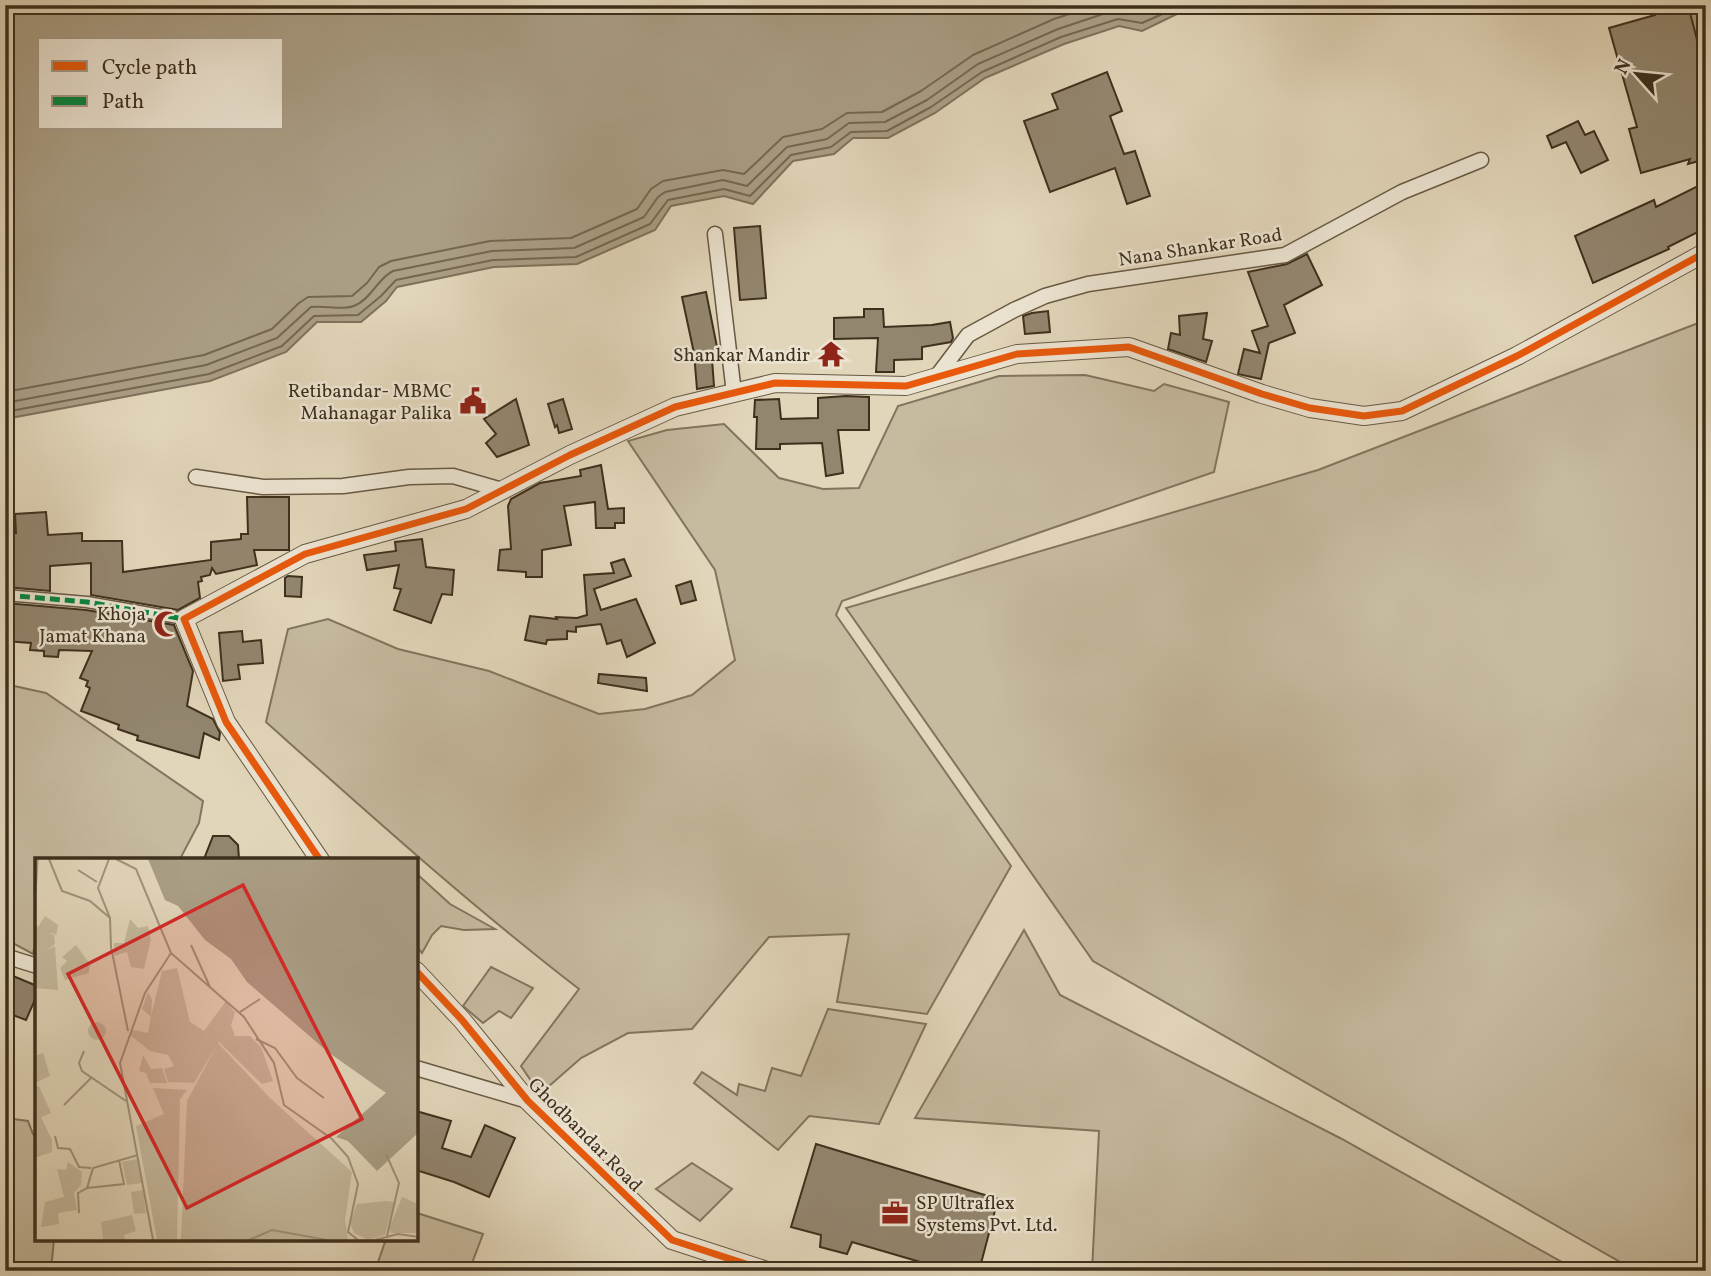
<svg xmlns="http://www.w3.org/2000/svg" width="1711" height="1276" font-family="Vollkorn,serif">
<rect width="100%" height="100%" fill="#e2d6ba"/>
<filter id="stains"><feTurbulence type="fractalNoise" baseFrequency=".00286" numOctaves="4"/><feColorMatrix values="0 0 0 0 .2 0 0 0 0 .09 0 0 0 0 .02 0 0 0 .5 -.17"/></filter>
<radialGradient id="worn" r=".72"><stop offset=".6" stop-color="#630" stop-opacity="0"/><stop offset="1" stop-color="#630" stop-opacity=".3"/></radialGradient>
<!-- green -->
<g fill="#c6ba9f" stroke="#82755e" stroke-width="2">
<path d="M1706 320V1271H1636L1093 961 846 608 1318 470Z"/>
<path d="M1085 375 1154 391 1164 384 1229 402 1214 472 842 601 836 615 1011 866 927 1014 837 1002 849 934 769 937 692 1029 628 1033 581 1058 540 1094 521 1066 579 989C470 905 368 813 266 722L288 629 328 619 398 649 489 671 599 714 645 709 692 695 735 660 715 570 628 441 667 430 724 424 779 478 823 489 859 488 898 406 999 376Z"/>
<path d="M5 684 46 693 203 801 199 823 180 859 37 860V935L33 954 5 939Z"/>
<path d="M417 874 450 904 495 929 464 930 441 926 432 935 422 953 417 947Z"/>
<path d="M1024 930 1060 995 1340 1138 1578 1271H1092L1099 1131 915 1118Z"/>
<path d="M491 967 533 988 511 1018 499 1011 483 1023 463 1006Z"/>
<path d="M828 1009 926 1024 879 1124 809 1116 778 1150 694 1083 702 1072 737 1095 739 1084 765 1091 772 1068 801 1076Z"/>
<path d="M13 1119 28 1121 33 1134 37 1137V1239H54L52 1260 48 1271H5V1131Z"/>
<path d="M692 1163 732 1189 700 1221 656 1189Z"/>
<path d="M417 1213 483 1234 469 1271H375L386 1239H416Z"/>
</g>
<!-- water -->
<g fill="#aa9e85" stroke="#7f725b" stroke-width="2" fill-rule="evenodd">
<path d="M5 5H1212L1179 13 1142 31 1119 26 1064 44 985 78 935 113 888 138H853L834 154 793 161 753 204 724 196 671 206 655 230 577 264 494 267 397 287 386 301 361 322H317L286 352 210 381 5 419ZM40 40H282V128H40Z"/>
<path d="M1677 5H1706V100Z"/>
</g>
<g fill="none" stroke-linecap="round" stroke-linejoin="round">
<!-- shore -->
<g stroke="#746751" stroke-width="2">
<path d="M5 392 204 355 272 329 299 303 308 297 352 296 367 283 379 267 391 261 490 241 571 238 637 209 651 189 663 181 723 170 744 174 783 137 822 129 847 113 882 112 921 91 973 55 1054 19 1097 5"/>
<path d="M5 403 206 365 277 338 311 307C325 305 345 311 356 305 372 298 378 278 393 271L492 251 574 248 644 217 658 197 665 192 723 180 747 186 787 147 827 139 849 123 885 122 927 100 978 64 1058 29 1115 10 1140 14 1160 5"/>
<path d="M5 412 209 374 282 346 314 316 358 315 381 296 396 280 493 260 576 257 650 224 668 200 724 189 750 196 791 155 831 147 851 132 887 131 931 107 982 72 1061 37 1118 19 1142 23 1183 5"/>
</g>
</g>
<!-- building -->
<g fill="#93866f" stroke="#3e301d" stroke-width="2">
<path d="M1652 5H1688L1706 74V80L1700 81 1706 105V159L1688 164 1690 159 1641 173 1629 129 1637 127 1609 28 1655 15Z"/>
<path d="M1107 72 1122 111 1110 116 1124 154 1135 151 1150 196 1127 204 1115 168 1050 192 1024 121 1058 109 1052 94Z"/>
<path d="M1578 121 1585 135 1594 131 1608 160 1581 173 1566 142 1552 148 1547 136Z"/>
<path d="M1706 182V228L1668 247 1669 249 1593 283 1575 236 1654 200 1656 207Z"/>
<path d="M760 226 766 298 740 300 734 228Z"/>
<path d="M1307 254 1322 285 1284 305 1295 333 1269 343 1261 379 1238 374 1244 349 1260 353 1252 331 1268 326 1248 272 1287 264Z"/>
<path d="M706 292 719 357 712 359 714 386 697 389 694 353 682 297Z"/>
<path d="M864 309H883L884 327 932 325 950 322 953 338 951 342 922 347V359L894 360V372H876L878 338 834 339V318L864 317Z"/>
<path d="M1048 311 1050 332 1025 334 1023 316 1032 313Z"/>
<path d="M1207 313 1203 339 1212 341 1206 362 1168 349 1171 333 1180 335 1179 316Z"/>
<path d="M846 396 869 397V430H838L843 473 826 476 822 443 780 444V449H756L757 417H754L755 400 779 399 781 419 818 418V398Z"/>
<path d="M516 399 529 445 497 457 486 443 496 434 484 419Z"/>
<path d="M563 399 572 429 559 433 557 425 555 427 548 404Z"/>
<path d="M601 465 608 509 624 508V523H615V528H596L595 502 564 506 571 545 542 550V577H526V572L498 570 500 550 511 549 508 506 511 499 540 483 581 476 580 470Z"/>
<path d="M247 497H289V550H254L257 565 216 574 212 568 210 575 201 577 202 581 198 582 200 598 178 610 91 595V563L50 566V591L6 587 5 534 16 533 15 514 46 512 48 535 82 533V541H122L123 572 211 560V542L241 539V534H248Z"/>
<path d="M422 539 426 567 454 570 452 595 442 594 431 623 394 610 401 589 394 588 399 565 367 570 364 555 396 551 395 542Z"/>
<path d="M624 559 631 576 594 589 601 610 636 599 655 643 627 657 621 640 607 644 601 624 576 627V632L567 631V639L547 640 546 644 525 640 530 616 557 619 556 617 577 618 587 615 584 575 614 573 611 563Z"/>
<path d="M288 576 302 577 301 597 285 596V578Z"/>
<path d="M691 581 696 600 681 604 676 586Z"/>
<path d="M5 603 86 610 174 625 193 671 187 706 213 719 220 733 219 740 204 733 199 758 137 740 138 736 118 729 119 725 81 711 90 688 86 686 88 681 80 678 92 651 59 650 58 657 44 656V651L30 650 31 643 5 641Z"/>
<path d="M242 631 243 642 261 640 263 663 238 665 240 679 223 681 219 633Z"/>
<path d="M599 674 646 678 647 691 598 683Z"/>
<path d="M213 836H229L238 845 239 859H204Z"/>
<path d="M13 976 37 986V995L26 1020 5 1012 12 995 6 993Z"/>
<path d="M416 1111 451 1121 442 1148 471 1157 485 1125 515 1138 489 1197 454 1182 416 1170Z"/>
<path d="M816 1144 998 1199 979 1271H951L852 1242 847 1254 820 1247 821 1235 791 1227Z"/>
</g>
<g fill="none" stroke-linecap="round" stroke-linejoin="round">
<!-- pedestrian casing -->
<g stroke="#675a44" stroke-width="13">
<path id="pedestrian" d="M5 595 87 602 184 619"/>
</g>
<!-- minor casing -->
<g stroke="#675a44" stroke-width="17">
<g id="minor">
<path d="M715 234 734 393"/>
<path d="M937 376 968 335 1014 310 1045 296 1088 284 1285 255 1402 192 1481 160"/>
<path d="M196 477 263 487 343 486 409 477 453 476 502 490"/>
<path d="M5 956 37 966"/>
<path d="M416 1068 528 1101"/>
</g>
</g>
<!-- tertiary casing -->
<g stroke="#675a44" stroke-width="20">
<g id="tertiary">
<path d="M320 860 226 722 184 619 305 554 466 509 570 455 675 407 775 383 906 386 1017 354 1129 347 1262 394 1310 408 1364 416 1402 411 1517 356 1706 252"/>
<path d="M416 971 462 1020 528 1101 672 1240 767 1271"/>
</g>
</g>
<!-- pedestrian -->
<use href="#pedestrian" stroke="#ece4d2" stroke-width="10"/>
<!-- minor -->
<use href="#minor" stroke="#ece4d2" stroke-width="14"/>
<!-- tertiary -->
<use href="#tertiary" stroke="#ece4d2" stroke-width="18"/>
<!-- quiet -->
<path stroke="#00873e" stroke-width="5" stroke-dasharray="10 5" stroke-linecap="butt" d="M5 595 87 602 184 619"/>
<!-- cycleway casing -->
<g stroke="#ece4d2" stroke-width="11">
<g id="cycleway">
<path d="M320 860 226 722 184 619 305 554 466 509 570 455 675 407 775 383 906 386 1017 354 1129 347 1262 394 1310 408 1364 416 1402 411 1517 356 1706 252"/>
<path d="M416 971 462 1020 528 1101 672 1240 767 1271"/>
</g>
</g>
<!-- cycleway -->
<use href="#cycleway" stroke="#e8590c" stroke-width="7"/>
</g>
<!-- icons -->
<defs>
<g id="temple-bare" transform="scale(2.1)"><path d="M0-6L5-2H3V0L6.5 2.5H4V6H1.5V3h-3V6H-4V2.5H-6.5L-3 0V-2H-5Z" fill="#8f2418" stroke="#ece4d2" stroke-width="2.5" paint-order="stroke"/></g>
<g id="civic-bare" transform="scale(2.1)"><path d="M-.6-6.5H3V-4.5H.6V-3L4-1V1h2V6H-6V1h2V-1L-.6-3ZM-1.2 2.5V6h2.4V2.5Z" fill="#8f2418" stroke="#ece4d2" stroke-width="2.5" paint-order="stroke"/></g>
<g id="mosque-bare" transform="scale(2.1)"><path d="M3.5-4.9A6 6 0 1 0 3.5 4.9A5 5 0 1 1 3.5-4.9Z" fill="#8f2418" stroke="#ece4d2" stroke-width="2.5" paint-order="stroke"/></g>
<g id="office-bare" transform="scale(2.1)"><path d="M-6-3h4V-5.5h4V-3h4V5H-6ZM-1-4.5V-3h2v-1.5ZM-6 0V1H6V0Z" fill="#8f2418" stroke="#ece4d2" stroke-width="2.5" paint-order="stroke"/></g>
</defs>
<g fill-rule="evenodd">
<use href="#temple-bare" x="831" y="354"/>
<use href="#civic-bare" x="473" y="401"/>
<use href="#mosque-bare" x="167" y="624"/>
<use href="#office-bare" x="895" y="1213"/>
</g>
<g text-anchor="middle" stroke-width="5" stroke-linejoin="round" paint-order="stroke">
<!-- street labels -->
<g font-size="19" fill="#3e301d" stroke="#ece4d2">
<text transform="translate(1200 246) rotate(-9)" y="7">Nana Shankar Road</text>
<text transform="translate(586 1134) rotate(45)" y="7">Ghodbandar Road</text>
</g>
<!-- poi labels -->
<g font-size="19" fill="#3e301d" stroke="#ece4d2" text-anchor="end">
<text x="810" y="361">Shankar Mandir</text>
<text x="452" y="397">Retibandar- MBMC<tspan x="452" dy="22">Mahanagar Palika</tspan></text>
<text x="146" y="620">Khoja<tspan x="146" dy="22">Jamat Khana</tspan></text>
<text x="916" y="1209" text-anchor="start">SP Ultraflex<tspan x="916" dy="22">Systems Pvt. Ltd.</tspan></text>
</g>
</g>
<!-- overview -->
<g transform="translate(35 858)">
<rect width="383" height="383" fill="#e2d6ba"/>
<path d="M10 58 23 67 21 79 20 76 13 75 19 77 20 86 11 93 20 88 23 132 0 130V66L3 69ZM95 61 103 70 113 68 116 81 109 111 96 109 92 94 79 98V85H89ZM41 87 55 106 54 115 30 122 25 110 32 103 27 99ZM142 110 155 164 169 173 191 143 200 155 196 167 200 178H215L226 189 238 223 227 226 184 184 159 225 133 224 129 211 139 208 133 197 115 193 95 177 98 172 113 175 116 159 107 151 113 134 117 142 116 158 127 113ZM53 173a9 9 0 1 1 18 0a9 9 0 1 1-18 0ZM183 185 235 240 317 314 310 362 313 382H146L152 243ZM8 195 15 218 0 225V198ZM108 197 116 211 127 210 132 225H115L111 215 104 213ZM0 228H4L16 255 6 259 17 282V294L0 300ZM118 230 152 232 145 241 142 382H122L101 268 129 256ZM102 301 107 325 92 327 87 304ZM33 304 47 314 46 327 39 335 42 352 23 355 24 366 6 369 10 344 29 339 22 311 31 312ZM108 332 111 355 99 356 96 334ZM367 339 383 346V375H356L354 371ZM351 343 359 344 350 377 333 382 319 375 315 365 322 346ZM97 357 101 373 89 377 90 382H68L66 364Z" fill="#c6ba9f"/>
<path d="M113 1H383V275L342 313 313 283 301 279 351 235 293 194 212 124 196 101 170 82 143 48 130 42Z" fill="#aa9e85"/>
<path fill="none" stroke="#aa9e85" stroke-width="3.5" d="M0 33 2 1"/>
<path fill="none" stroke="#a0947b" stroke-width="2" d="M14 1 27 33 55 43 75 60M74 1 63 30 75 60 76 89 93 173M81 1 101 11 136 95M43 12 62 24M156 87 175 129M136 95 209 159 239 205 249 247 297 281 313 299 323 326 313 374 323 382M205 154 225 141M221 181 240 190 262 220 289 240M49 193 44 205 47 213 91 243M29 247 56 220M20 278 23 290 35 291 44 309 56 310M351 296 364 325 352 378M52 330 89 326 84 302M44 355 43 335 52 330 58 310 103 297M118 382 85 205 110 135 136 95M214 382 237 372 292 382M340 382 363 376 384 379"/>
<path fill="#d62828" fill-opacity="0.15" stroke="#d62828" stroke-width="3.5" d="M208 27 327 261 152 350 33 116Z"/>
<rect width="383" height="383" fill="none" stroke="#3e301d" stroke-width="3.5"/>
</g>
<!-- margin -->
<rect width="1711" height="1276" fill="none" stroke="#e2d6ba" stroke-width="28"/>
<rect x="7" y="7" width="1697" height="1262" fill="none" stroke="#3e301d" stroke-width="3.5"/>
<rect x="14" y="14" width="1683" height="1248" fill="none" stroke="#3e301d" stroke-width="2"/>
<!-- legend -->
<rect x="38" y="38" width="245" height="91" fill="#ece4d2" stroke="#a69c8a" stroke-width="2"/>
<rect x="52" y="61" width="35" height="10" fill="#e8590c" stroke="#a69c8a" stroke-width="2"/>
<text x="102" y="74" font-size="21" fill="#3e301d">Cycle path</text>
<rect x="52" y="96" width="35" height="10" fill="#00873e" stroke="#a69c8a" stroke-width="2"/>
<text x="102" y="108" font-size="21" fill="#3e301d">Path</text>
<!-- north arrow -->
<g transform="translate(1637 74) rotate(297)" stroke="#ece4d2" stroke-width="5" paint-order="stroke">
<path d="M0-5L12 26L0 18L-12 26Z" fill="#3e301d"/>
<text y="-10" font-size="19" font-weight="bold" text-anchor="middle" fill="#3e301d">N</text>
</g>
<rect width="100%" height="100%" filter="url(#stains)"/>
<rect width="100%" height="100%" fill="url(#worn)"/>
</svg>
